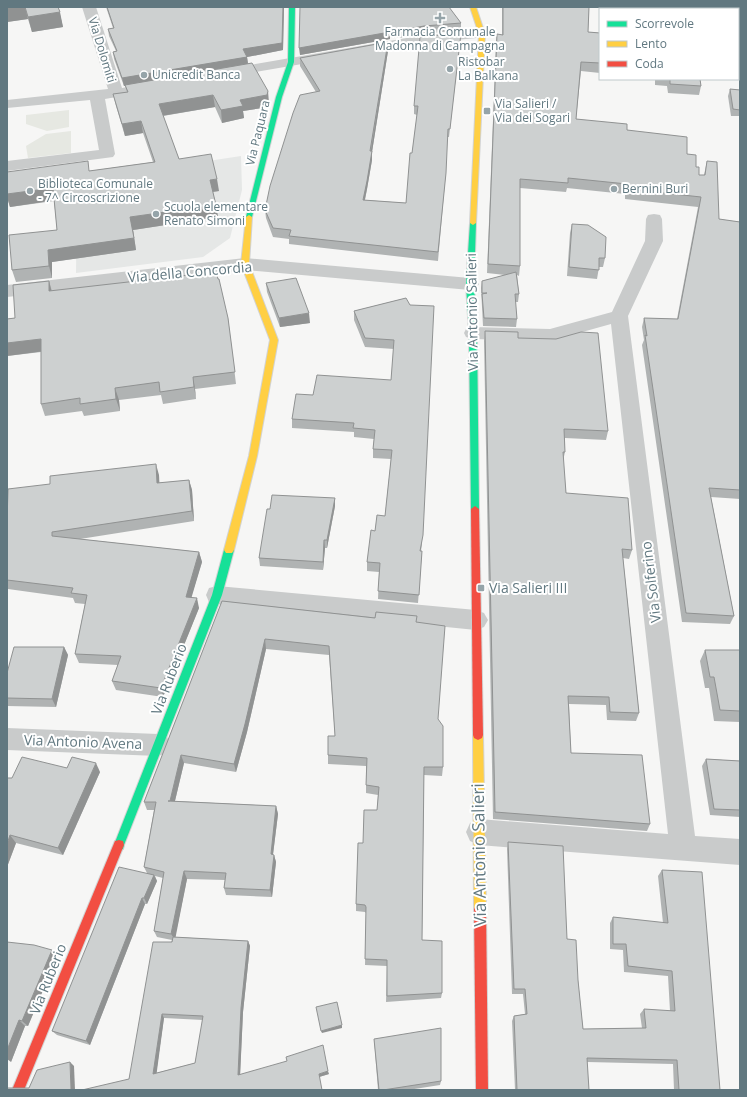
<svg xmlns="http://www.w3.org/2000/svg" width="747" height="1097" font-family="'Open Sans',sans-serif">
<rect width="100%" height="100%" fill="#f6f6f5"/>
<!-- built -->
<path fill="#e5e7e6" d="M241 156 242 190 230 238 203 257 76 273 77 181Z"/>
<!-- green -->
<g fill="#e6e8e2">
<path d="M69 110V127L47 131 26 124V115Z"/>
<path d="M71 131V153L28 158 26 146 46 134Z"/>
</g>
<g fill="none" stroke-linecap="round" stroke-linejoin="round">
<!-- fast casing -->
<g stroke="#d2d3d3" stroke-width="2">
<g id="fast">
<path d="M289 7H295L294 62 282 97 252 217 249 219 246 217 276 97 288 62Z"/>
<path d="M473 221 476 223 474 284 477 333 479 509 475 512 471 509 469 333 466 284 470 223Z"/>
<path d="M229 546 232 547 234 550 222 595 124 845 123 849 119 850 115 849 114 845 212 595 224 550 226 547Z"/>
</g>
</g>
<!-- slow casing -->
<g stroke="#d2d3d3" stroke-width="2">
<g id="slow">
<path d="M470 7H476L485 34 476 223 473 225 470 223 479 34Z"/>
<path d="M249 215 252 217 249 264 278 340 257 456 234 550 232 553H226L224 550 249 456 270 340 241 264 246 217Z"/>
<path d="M478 730 482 732 483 735 486 909 484 913 480 915 476 913 474 909 473 735 474 732Z"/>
</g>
</g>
<!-- jam casing -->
<g stroke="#d2d3d3" stroke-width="2">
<g id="jam">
<path d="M475 506 479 509 483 735 482 738 478 740 474 738 473 735 471 509Z"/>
<path d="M119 840 123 841 124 845 24 1090H12L115 841Z"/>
<path d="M480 903 484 905 486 909 488 1090H476L474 909 476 905Z"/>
</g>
</g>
<!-- street -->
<g fill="#c9cbcb" fill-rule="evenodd">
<path d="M82 7H96L122 88 156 82 161 83 163 86 161 89 156 90 105 99 115 154 113 157 7 171V161L99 150 90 100 7 108V100L108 89Z"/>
<rect x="602" y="7" width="14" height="2"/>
<path d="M700 7H714L715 9H701Z"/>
<path d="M482 30 487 31 489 34 487 37 424 43 227 77 222 76 220 73 222 70 227 69 424 35Z"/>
<path d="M654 214 660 215 662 219 663 241 628 316 695 836 740 839V865L479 845 470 841 466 832 470 823 479 819 668 834 611 324 550 341 473 339 466 337 464 333 466 329 473 327 550 329 612 312 645 241 646 219 648 215Z"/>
<path d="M245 258 470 278 476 280 479 284 476 288 470 290 245 270 7 297V285Z"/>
<path d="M217 586 476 610 484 613 488 620 484 627 476 630 217 604 209 602 206 595 209 588Z"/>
<path d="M7 728 158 734 167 737 171 745 167 753 158 756 7 750Z"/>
</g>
<!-- fast -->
<use href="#fast" fill="#16e098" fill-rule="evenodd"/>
<!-- slow -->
<use href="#slow" fill="#ffcf43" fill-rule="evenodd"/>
<!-- jam -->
<use href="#jam" fill="#f24e42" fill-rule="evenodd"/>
</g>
<!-- wall -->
<g fill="#b0b3b3" fill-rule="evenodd">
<path d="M7 7H58L63 27 32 32 28 19 7 22Z"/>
<path d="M106 7H284L283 50 247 57 248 63 269 103 268 107 243 111 244 118 222 123 215 107 163 116 179 159 219 191 213 192 218 217 133 230 136 250 52 262V278L16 282 12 270 57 230 54 201 10 207 7 197V172L90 171 153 162 143 133 125 136 116 106 113 94 127 92 125 86H124L114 59 113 52 116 51 109 36 108 29 113 28Z"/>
<path d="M300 7 461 23V30L424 34 397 38 390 37V39L300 55Z"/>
<path d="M502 7H589L588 32 600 33V73L581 71 576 119 627 130 687 154 696 167 699 175H704L707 161 719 219 740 222V499L711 497 734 616 730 624 682 622 642 345 644 340 642 327 644 318 677 319 698 207 625 199V194L567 188 566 192 520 188V266L519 276 517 275 519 294 518 302H515L517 319 516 327 483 326 481 288 482 281 505 275 487 273 496 44 497 34 502 35Z"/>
<path d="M632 7H682L683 9H632Z"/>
<path d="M740 10V21L738 15Z"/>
<path d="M461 33 449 137H447L445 182 438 261 289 244V239L273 237 266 218 265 210 316 92 300 66V58L388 42V51L372 152V160L367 189 365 200 406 203 417 115 414 114V106Z"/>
<path d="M653 79H700L701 86 699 95 668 93 667 86 655 85V79Z"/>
<path d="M730 89 740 90V116H731L728 96Z"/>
<path d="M572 224 605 258 603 267H599L597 279 567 276 570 233Z"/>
<path d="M49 281 52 291 228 318 236 384 195 389 196 399 163 404 161 395 119 400 120 411 84 416 82 411 45 416 41 404V352L7 356V319L15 318Z"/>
<path d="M266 283 310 323 280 327 267 292Z"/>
<path d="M406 298 422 544 421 551H422L418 603 378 599 379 572 367 571V562L375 531 385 516 391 459 373 458V449L374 439 354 437V432L292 428V419L313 395 391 380 394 349 365 347 354 320V311Z"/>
<path d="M485 331 518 338 608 431 606 440 565 438V452L563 461 566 493 632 550 629 559 623 558 639 713 636 721 607 720 606 705 569 704 571 753 650 824 647 831 493 819 484 341Z"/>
<path d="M159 475V483L189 480 192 490 194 521 80 539 199 552 202 562 191 597 199 608 163 697 116 690 112 681 118 665 79 663 75 654 85 604 75 603 73 598 8 589 7 601V523Z"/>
<path d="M335 498V506L327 548H325L323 570 260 566 259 558 270 509Z"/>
<path d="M222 601 417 622 438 719 443 767 442 776 424 775 422 940 442 993 441 998 386 1002 387 966 365 965 366 913 365 912 356 911V904L363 843 377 810 378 795 366 793V766L328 764V755L335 736 329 655 266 649 247 732 236 772 184 763 175 801 276 806 278 814 273 855H274L276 862 272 897 226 895 224 888 225 880 187 879 175 937 248 941 250 946 243 1012 240 1074H329L319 1077 129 1079 172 940 157 937 154 931 163 878 155 876 157 881 147 904H145L90 1045 57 1035 52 1031 147 873 144 867 154 810H147L144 802ZM164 1018 203 1020 195 1063 156 1073Z"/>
<path d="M64 647 68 655 56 707 7 706V673Z"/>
<path d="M705 650H740V722L714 721 709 688H705L700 661Z"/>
<path d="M706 759 740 761V817L710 815 702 766Z"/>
<path d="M67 768 100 772 63 855 16 843 7 867 12 778Z"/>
<path d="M508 842 567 939 578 980 583 1029 642 1028 640 1014 644 1009 670 1011 668 976 624 972 623 950 610 949V923L613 917 663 923 658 876 662 870 720 1090H674L673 1064 587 1062 589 1090H515L512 1021 514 1016 525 1014 523 994H512L507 849Z"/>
<path d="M7 942 57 957 28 1026H25L11 1062Z"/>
<path d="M374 1039 441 1081 440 1085 408 1090H378Z"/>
</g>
<!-- shaded-wall -->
<g fill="#909292">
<path d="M7 7H25L28 19 7 22Z"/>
<path d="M283 7H284L283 50 247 57 248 64 124 86 122 78 243 49Z"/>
<path d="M60 12 63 27 32 32 28 17Z"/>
<path d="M424 26V34L397 38V31Z"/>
<path d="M390 30V39L300 55 299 48Z"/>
<path d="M388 42V51L372 152V160L367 189 363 208V200Z"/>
<path d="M268 91 269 103 268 107 243 111 244 118 222 123 221 110 240 100Z"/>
<path d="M213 95 215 107 161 116 159 104Z"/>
<path d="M141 121 143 133 125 136 122 124Z"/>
<path d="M217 179 219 191 211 192 210 180Z"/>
<path d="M53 188 56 200 10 207 7 197V194Z"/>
<path d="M216 205 218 217 133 230 136 250 52 262V278L49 266 48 250 130 217Z"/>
<path d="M49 281 52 293 49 291Z"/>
<path d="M309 313 310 323 280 327 279 318Z"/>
<path d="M41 339 45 351 7 356V343Z"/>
<path d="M193 377 195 389 196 399 194 387Z"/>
<path d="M115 388 119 400 120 411 116 399Z"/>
<path d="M156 464 159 475 160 494 157 483Z"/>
<path d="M189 480 192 490 194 521 192 511Z"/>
<path d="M335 498V506L327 548V540Z"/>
<path d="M324 540 325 548 323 570V562Z"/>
<path d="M199 552 202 562 189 606 186 597Z"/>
<path d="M7 588 8 589 7 601Z"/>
<path d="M197 598 199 608 163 697 161 688Z"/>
<path d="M265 639 266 649 247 732 236 772 234 764Z"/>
<path d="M64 647 68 655 56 707 52 699Z"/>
<path d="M181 755 184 763 173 809 170 801Z"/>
<path d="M96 763 100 772 63 855 58 848Z"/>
<path d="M276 806 278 814 272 862 271 854Z"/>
<path d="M10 835 16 843 7 867V844Z"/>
<path d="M274 855 276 862 272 897 270 890Z"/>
<path d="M184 871 187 879 175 940 171 934Z"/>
<path d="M154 875 157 881 147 904 144 898Z"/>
<path d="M142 898 145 904 90 1045 86 1041Z"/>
<path d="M248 941 250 946 243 1012 240 1078 238 1075 241 1008Z"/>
<path d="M52 950 57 957 28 1026 22 1021Z"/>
<path d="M162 1014 164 1018 156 1078 153 1074Z"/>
<path d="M19 1020 25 1026 11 1062 7 1059V1050Z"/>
<path d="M342 1025V1028L322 1033 321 1031Z"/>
<path d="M70 1062 74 1066 75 1090H71Z"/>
<path d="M328 1071 329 1074 319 1077V1074Z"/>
</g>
<!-- building -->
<g fill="#cdd0d0" stroke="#909292" fill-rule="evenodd">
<path d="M25 7H58L60 12 28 17Z"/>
<path d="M107 7H283L282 43 243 49 247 57 122 78 113 52 117 51 108 29 114 28Z"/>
<path d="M300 7H449L461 23 424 26 397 31 390 30V32L299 48Z"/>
<path d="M503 7H589L588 32 600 33V63L581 62 576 119 627 124V130L687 137V154L696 155V167H699V175H705L707 161 717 162 719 219 740 222V490L709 488 734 616 686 613 645 335 647 336 644 318 678 319 701 197 627 189V184L568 178V183L520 179V266L488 264 497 34 503 35Z"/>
<path d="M635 7H682L683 9H636Z"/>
<path d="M461 33 450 129H448L446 173 438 252 289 236 291 230 273 228 265 210 270 186 293 113 300 95 320 91 300 58 388 42 370 151H372L367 181 363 200 406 203 410 153H412L418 106H414L420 37Z"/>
<path d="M252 63 268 91 267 95 240 100 243 106 221 110 213 95 159 104 179 159 211 154 217 179 210 180 216 205 130 217 134 238 48 250 49 266 12 270 9 235 57 230 53 188 7 194V172L88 161 89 171 155 162 141 121 122 124 113 94 128 92 125 85Z"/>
<path d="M670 79H700L701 86 670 84Z"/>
<path d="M730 89 740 90V110L733 109Z"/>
<path d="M572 224 588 225 606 237 605 258H599V270L569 267Z"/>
<path d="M216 272 218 279H219L228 318 235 372 193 377 194 387 160 392 159 382 115 388 116 399 80 404V398L41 404V339L7 343V319L15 318 13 285 49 281V291Z"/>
<path d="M516 272 519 294H515L517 319 484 318 482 294 487 293H482V281Z"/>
<path d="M296 278 309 313 279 318 266 283Z"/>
<path d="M406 298 410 305 434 306 423 535 420 551H422L419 595 378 591 380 563 367 562 371 530 375 531 377 515 385 516 392 450 373 449 375 430 353 428 354 423 292 419 296 394 313 395 317 375 391 380 394 340 365 338 354 311Z"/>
<path d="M485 331 518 332V338L556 339 581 332 598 333 608 431 564 429 565 452H563L566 493 628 498 632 550 622 549 639 713 610 712 609 697 568 696 571 753 642 755 650 824 495 812Z"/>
<path d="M156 464 157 483 189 480 192 511 52 532V536L199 552 186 597 197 598 161 688 112 681 121 656 75 654 87 595 71 593 73 588 7 580V523L8 489 50 484V476Z"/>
<path d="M272 495 335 498 327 540H324L323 562 259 558 267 509H270Z"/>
<path d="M222 601 375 618 376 612 417 616 416 622 445 626 438 719 443 726V767H424L422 940 442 941V993L387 996V960L365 959 366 907 365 905 356 904 358 843H363L364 810H377L379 787 366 785 367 758 328 755V736H335L329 646 265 639 245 724 234 764 181 755 170 801H168L276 806 271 854 274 855 270 890 224 888 226 873 184 871 171 934 154 931 164 872 144 867 156 802H144Z"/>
<path d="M14 647H64L52 699 7 698V673Z"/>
<path d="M705 650H740V711L720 710 714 677H710Z"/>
<path d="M22 757 67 768 72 757 96 763 58 848 10 835 7 844V778H12Z"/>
<path d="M706 759 740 761V810L714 809Z"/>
<path d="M508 842 563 846 567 939 576 940 578 980 583 1029 646 1028 644 1009 675 1011 672 971 628 966 626 944H613V917L668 923 662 870 702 872 720 1090H679L677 1060 587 1058 589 1090H517L514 1016 527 1014 525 989H514Z"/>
<path d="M119 867 154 875 144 898H142L86 1041 52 1031Z"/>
<path d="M173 937 248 941 241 1008 238 1075 287 1061 286 1057 323 1045 328 1071 319 1074 322 1090H82L129 1079 153 942H172ZM162 1014 203 1016 195 1063 153 1074Z"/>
<path d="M7 942 34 945 52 950 22 1021 19 1020 7 1050Z"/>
<path d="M337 1002 342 1025 321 1031 316 1007Z"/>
<path d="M441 1028V1081L383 1090H379L374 1039Z"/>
<path d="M70 1062 71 1090H7V1088H29L37 1070Z"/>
</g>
<!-- markers -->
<g fill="#95a4a9" stroke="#fff" stroke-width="1.5">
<path d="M438 12h4v4h4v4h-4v4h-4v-4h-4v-4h4z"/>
<circle cx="450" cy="69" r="4"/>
<circle cx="144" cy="75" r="4"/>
<rect x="483" y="107" width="8" height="8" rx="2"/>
<circle cx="614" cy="189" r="4"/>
<circle cx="30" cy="191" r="4"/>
<circle cx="156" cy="214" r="4"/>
<rect x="477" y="584" width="8" height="8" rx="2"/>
</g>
<g text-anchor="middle" stroke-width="4" stroke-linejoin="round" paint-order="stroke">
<!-- far-poi labels -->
<g font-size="12" fill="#617880" stroke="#fff" text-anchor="start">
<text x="440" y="36" text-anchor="middle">Farmacia Comunale<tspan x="440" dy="14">Madonna di Campagna</tspan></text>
<text x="458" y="66">Ristobar<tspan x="458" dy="14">La Balkana</tspan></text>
<text x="152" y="79">Unicredit Banca</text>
<text x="495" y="108">Via Salieri /<tspan x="495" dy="14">Via dei Sogari</tspan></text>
<text x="38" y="188">Biblioteca Comunale<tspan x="38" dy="14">- 7^ Circoscrizione</tspan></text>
<text x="622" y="193">Bernini Buri</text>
<text x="164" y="211">Scuola elementare<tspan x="164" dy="14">Renato Simoni</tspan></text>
</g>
<!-- far-street labels -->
<g font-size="12" fill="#617880" stroke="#fff">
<text transform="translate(102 50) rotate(73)" y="4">Via Dolomiti</text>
<text transform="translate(258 133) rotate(-76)" y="4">Via Paquara</text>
</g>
<!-- street labels -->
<g font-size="14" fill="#617880" stroke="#fff">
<text transform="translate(190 272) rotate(-5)" y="5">Via della Concordia</text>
<text transform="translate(472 312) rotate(-91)" y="5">Via Antonio Salieri</text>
<text transform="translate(651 582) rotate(-97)" y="5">Via Solferino</text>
<text transform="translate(169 679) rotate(-69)" y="5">Via Ruberio</text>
<text transform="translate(83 742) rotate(2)" y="5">Via Antonio Avena</text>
<text transform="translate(48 979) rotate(-68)" y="5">Via Ruberio</text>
</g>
<!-- poi labels -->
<g font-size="14" fill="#617880" stroke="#fff" text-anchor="start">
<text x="489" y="593">Via Salieri III</text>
</g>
<!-- near-street labels -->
<g font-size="17" fill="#617880" stroke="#fff">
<text transform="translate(479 855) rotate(-91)" y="6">Via Antonio Salieri</text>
</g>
</g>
<!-- border -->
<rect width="747" height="1097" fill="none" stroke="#617880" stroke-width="16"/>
<!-- legend -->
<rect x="599" y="8" width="140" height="72" fill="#ffffff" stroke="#c0c9cc"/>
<rect x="607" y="21" width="20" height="6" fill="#16e098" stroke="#c0c9cc"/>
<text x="635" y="28" font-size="12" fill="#617880">Scorrevole</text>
<rect x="607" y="41" width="20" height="6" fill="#ffcf43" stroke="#c0c9cc"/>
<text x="635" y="48" font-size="12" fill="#617880">Lento</text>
<rect x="607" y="61" width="20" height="6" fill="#f24e42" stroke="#c0c9cc"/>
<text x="635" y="68" font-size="12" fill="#617880">Coda</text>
</svg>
